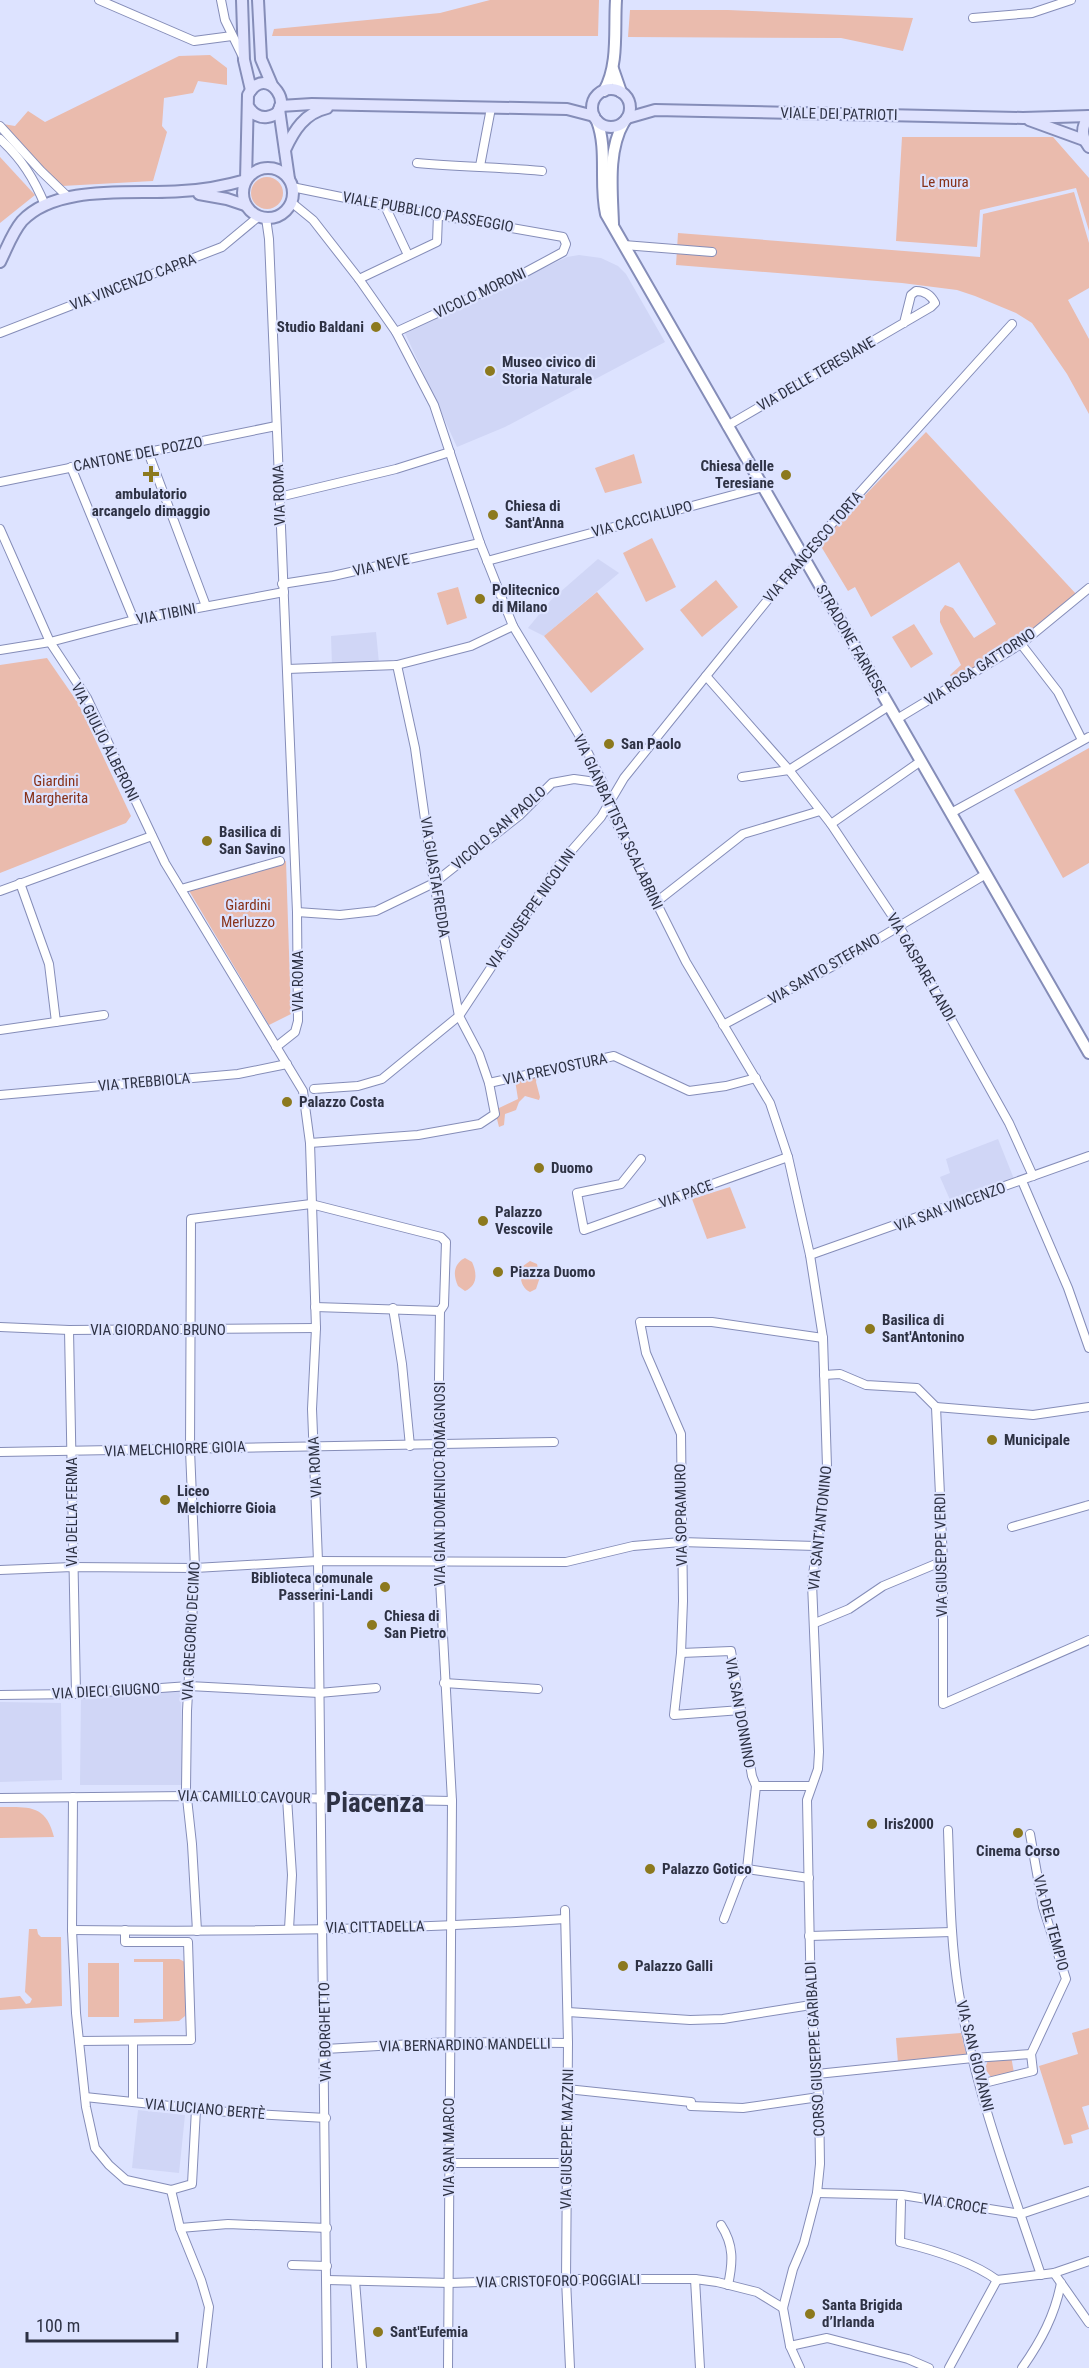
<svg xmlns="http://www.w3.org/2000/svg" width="1089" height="2368" font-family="'Roboto Condensed',sans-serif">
<rect width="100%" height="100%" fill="#dde3ff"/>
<!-- built -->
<g fill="#d0d6f6">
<path d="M579 255 601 258 618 266 626 274 665 342 505 427 457 447 405 333 567 257Z"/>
<path d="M598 559 619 573 544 636 528 628 551 600Z"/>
<path d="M376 632 379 663 332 666 331 636Z"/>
<path d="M998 1139 1014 1179 951 1202 940 1177 950 1173 946 1159Z"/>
<path d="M181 1690 182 1785H80L81 1696Z"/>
<path d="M0 1702 61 1703 62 1780 0 1782Z"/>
<path d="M138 2110 185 2115 179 2173 132 2168Z"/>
</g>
<!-- green -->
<g fill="#eabbad">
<path d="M490 0H599L598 36H272L274 29 440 13Z"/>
<path d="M630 10H728L913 18 903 51 841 38 628 37Z"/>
<path d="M210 55 227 68V85L198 81 193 93 164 98 162 126 167 132 153 181 62 186 38 166 3 124 15 126 28 111 45 122 179 56Z"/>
<path d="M902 137H1053L1089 178V231L1076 188 980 210 977 247 896 241Z"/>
<path d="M0 157 35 195 0 223Z"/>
<circle cx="267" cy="193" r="16"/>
<path d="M1074 192 1089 243V288L1068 300 1089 339V414L1067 374 1032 323 1016 313 975 296 957 290 902 283 676 265 678 233 980 257 983 214Z"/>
<path d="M926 432 1077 595 1018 641 953 680 950 675 961 665 940 622V612L945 605 953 608 974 638 996 624 959 562 871 617 855 587 848 591 819 543Z"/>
<path d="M634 454 642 483 605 493 595 468Z"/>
<path d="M652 538 676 587 646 602 623 553Z"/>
<path d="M716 580 738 607 702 637 680 610Z"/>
<path d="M458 587 467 618 447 625 437 593Z"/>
<path d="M597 592 644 649 591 693 544 636Z"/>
<path d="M914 624 933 654 911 668 892 637Z"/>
<path d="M47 658 78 703 131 816 126 823 0 873V665Z"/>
<path d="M1089 748V863L1063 878 1014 790Z"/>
<path d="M286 861 291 1014 269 1025 188 889Z"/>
<path d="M537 1075 536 1082 540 1097 539 1100 525 1096 519 1102 516 1110 505 1114 504 1125 499 1127 496 1115 499 1108 518 1099 515 1080Z"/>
<path d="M730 1187 746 1228 707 1239 692 1199Z"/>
<path d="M465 1258 472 1262C477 1273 478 1285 465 1291L458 1286C453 1275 453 1264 465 1258Z"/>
<path d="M530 1261 537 1264 540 1277 536 1289 530 1292C520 1287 519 1275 523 1266Z"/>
<path d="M0 1807C28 1807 46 1804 54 1837L0 1838Z"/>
<path d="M29 1929H37L38 1934 41 1937H61L62 2006 0 2010V1998L20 1996 26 2004 30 2003 32 1999 25 1992Z"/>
<path d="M134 1959H179L185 1962V2016L179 2021 134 2023V2019H163V1962H134Z"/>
<rect x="88" y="1963" width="31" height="54"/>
<path d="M1089 2028V2105L1082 2107 1089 2129 1071 2135 1073 2143 1064 2145 1039 2066 1078 2054 1072 2033Z"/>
<path d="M961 2033 967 2057 898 2063 896 2038Z"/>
<path d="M1011 2056 1014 2073 991 2077 985 2069 988 2060Z"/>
</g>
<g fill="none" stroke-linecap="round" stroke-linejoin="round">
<!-- minor casing -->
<g stroke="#858db8" stroke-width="10">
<g id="minor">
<path d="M99 0 194 41 232 36"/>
<path d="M221 0 225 20 243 57"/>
<path d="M973 18 1032 13 1071 0"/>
<path d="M0 126 41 171 68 197"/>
<path d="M0 139C22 159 34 179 45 205"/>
<path d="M417 163C459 167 500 167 542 171"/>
<path d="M480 166 491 108"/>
<path d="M292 187 385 206 563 237 566 244 563 252 524 273 396 332"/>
<path d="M291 202 313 220 359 279 396 332 434 405 480 543 513 626 579 735 603 783 608 806 686 962 770 1103 788 1157 810 1255 823 1338 827 1467 812 1583 819 1752 818 1769 807 1800 811 2005 819 2097 820 2164 817 2193 804 2243 793 2269 783 2308 790 2346 800 2368"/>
<path d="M385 206 408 255"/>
<path d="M266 218 269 239 297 912 298 1021 295 1032 276 1047"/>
<path d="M624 245 712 252"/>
<path d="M359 279 437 242 438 215"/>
<path d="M0 333 222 247 258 217"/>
<path d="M727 426 931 307 935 303C931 295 925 291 916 291L911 295 904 323"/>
<path d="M148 452 206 606"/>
<path d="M71 467 134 620"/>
<path d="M0 482 276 426"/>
<path d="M279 497 396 469 450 452"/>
<path d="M0 529 50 642 87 698 165 863 303 1091 310 1143 316 1328 312 1409 318 1561 327 2368"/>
<path d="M487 561 763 487"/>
<path d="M282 584 333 576 480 543"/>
<path d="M1021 644 1058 692 1082 740"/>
<path d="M0 650 50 642 134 620 284 592"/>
<path d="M287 669 397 665 471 646 513 626"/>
<path d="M706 676 789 770 831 824 899 926 1009 1123 1033 1176"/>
<path d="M897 719 1021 644 1089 588"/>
<path d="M742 777 789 770 889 706"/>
<path d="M951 813 1089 737"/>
<path d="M831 824 921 761"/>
<path d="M20 883 49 964 56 1022"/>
<path d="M181 889 280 861"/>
<path d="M0 891 152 836"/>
<path d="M655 903 743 834 820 811"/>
<path d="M297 912 340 915 376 911 434 883 520 815 552 783 574 779 603 783"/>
<path d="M723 1025 833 966 986 874"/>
<path d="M0 1030 104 1015"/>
<path d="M489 1083 614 1056 689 1091 726 1086 756 1078"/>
<path d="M314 1089 358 1086 382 1079 459 1016 558 866 601 817 624 778 706 676 808 550 1012 324"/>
<path d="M0 1095 238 1074 287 1064"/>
<path d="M310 1143 418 1135 480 1124 495 1114 489 1083 479 1054 459 1016 434 883 415 748 397 665"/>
<path d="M641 1159 621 1184 577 1193 584 1230 788 1157"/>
<path d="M1022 1181 1068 1288 1089 1348"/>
<path d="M810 1255 1089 1156"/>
<path d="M315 1307 440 1311"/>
<path d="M393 1308 402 1364 410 1446"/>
<path d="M0 1327 69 1330 316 1328"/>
<path d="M69 1330 76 1694"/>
<path d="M824 1375 840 1374 866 1385 917 1388 936 1407"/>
<path d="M936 1407 943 1561V1704L1089 1640"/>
<path d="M936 1407 1033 1415 1089 1407"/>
<path d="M0 1452 554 1442"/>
<path d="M1012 1527 1089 1505"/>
<path d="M0 1570 72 1567 195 1568 318 1561 566 1562 633 1546 681 1542 816 1546"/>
<path d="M815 1623 849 1609 883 1586 943 1561"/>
<path d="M681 1653 731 1651 752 1776 756 1786"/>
<path d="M444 1683 538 1689"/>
<path d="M0 1695 76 1694 189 1686 319 1693 376 1688"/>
<path d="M741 1710 674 1715 681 1653 683 1601 681 1434 646 1353 640 1322H712L823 1338"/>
<path d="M756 1786H810"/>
<path d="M73 1797 72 1930 76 2013 86 2107 95 2148 109 2165 126 2180 171 2190 192 2184 196 2109"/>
<path d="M0 1798 187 1796 452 1801"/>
<path d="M287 1798 292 1875 289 1929"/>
<path d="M948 1830C950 1884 950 1940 959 1994 975 2090 1010 2183 1041 2275"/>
<path d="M747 1869 756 1786"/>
<path d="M747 1869 809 1878"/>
<path d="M565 1910 568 2043 566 2279 570 2368"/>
<path d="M724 1919 740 1877 747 1869"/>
<path d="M72 1930C236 1932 401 1930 565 1919"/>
<path d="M197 1931 192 1844 186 1789 187 1711 195 1568 190 1450 191 1219 311 1204 441 1237 446 1242 444 1305 440 1311 438 1445 439 1562 452 1801 448 2368"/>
<path d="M809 1936 952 1932"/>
<path d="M568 2012 690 2020 723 2019 811 2005"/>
<path d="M79 2041 191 2040 188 1942H125V1930"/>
<path d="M325 2049 449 2042 568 2043"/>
<path d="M817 2074 973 2058 1031 2054"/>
<path d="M980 2084 1033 2071 1031 2054 1066 1979 1043 1907 1030 1834"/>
<path d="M567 2089 691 2102"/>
<path d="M85 2097 237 2113 326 2118"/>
<path d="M133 2102V2041"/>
<path d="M691 2106 743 2108 819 2097"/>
<path d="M449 2163H566"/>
<path d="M171 2190 180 2228 201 2280 209 2307 202 2368"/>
<path d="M817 2193 902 2195 1021 2214 1089 2191"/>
<path d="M901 2202 900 2242C930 2249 971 2261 997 2280"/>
<path d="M721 2225C734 2245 733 2262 728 2285"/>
<path d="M180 2228 228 2224 327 2228"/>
<path d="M292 2265 327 2266"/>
<path d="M1054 2273 1089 2323"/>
<path d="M695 2279 700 2368"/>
<path d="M327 2280 450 2283 566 2279H695L717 2282 757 2292 783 2308"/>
<path d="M997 2280 1054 2273 1089 2261"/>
<path d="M355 2281 362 2368"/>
<path d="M790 2346 827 2338 908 2359 929 2368"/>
<path d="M949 2368 997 2280"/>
<path d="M1022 2368C1041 2341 1055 2315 1061 2283"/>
</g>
</g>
<!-- tertiary casing -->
<g stroke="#858db8" stroke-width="14">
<g id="tertiary">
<path d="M613 69 621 92"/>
<path d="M604 91C619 65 614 29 616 0"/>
<path d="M597 121C608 150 599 183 606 214L1089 1053"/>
<path d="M613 224C612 191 607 151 624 122"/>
</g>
</g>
<!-- secondary casing -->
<g stroke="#858db8" stroke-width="14">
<g id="secondary">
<path d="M242 0 244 60 251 90"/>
<path d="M258 0 261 59 272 85"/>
<circle cx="611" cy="108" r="19"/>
<path d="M280 106 312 104 567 109 594 116"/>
<path d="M279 109 289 179"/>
<path d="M1089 116C1081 127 1081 136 1089 147"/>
<path d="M627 118 655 110 1023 118 1089 116"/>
<path d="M1029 120 1084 140"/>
<path d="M285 150C294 130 305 113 327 108"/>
<circle cx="268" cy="193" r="25"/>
<path d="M199 194 227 199 245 205"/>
<path d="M0 262C7 248 12 233 22 221 58 183 135 195 182 191 204 190 225 186 246 180L248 95C267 60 300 112 267 117 258 118 252 113 248 106"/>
</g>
</g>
<!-- minor -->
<use href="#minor" stroke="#fff" stroke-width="8"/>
<!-- tertiary -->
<use href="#tertiary" stroke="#fff" stroke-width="10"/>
<!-- secondary -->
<use href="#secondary" stroke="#dfe2fe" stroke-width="10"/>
</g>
<!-- markers -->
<g fill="#8c791e" stroke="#dde3ff" stroke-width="2">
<circle cx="376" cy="327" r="6"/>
<circle cx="490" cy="371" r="6"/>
<path d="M148 465h6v6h6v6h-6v6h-6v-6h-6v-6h6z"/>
<circle cx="786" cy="475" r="6"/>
<circle cx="493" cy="515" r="6"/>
<circle cx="480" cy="599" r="6"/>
<circle cx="609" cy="744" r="6"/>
<circle cx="207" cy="841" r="6"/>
<circle cx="287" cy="1102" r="6"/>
<circle cx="539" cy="1168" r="6"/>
<circle cx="483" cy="1221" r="6"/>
<circle cx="498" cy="1272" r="6"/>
<circle cx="870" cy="1329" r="6"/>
<circle cx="992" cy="1440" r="6"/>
<circle cx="165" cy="1500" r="6"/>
<circle cx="385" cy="1587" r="6"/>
<circle cx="372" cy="1625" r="6"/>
<circle cx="872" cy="1824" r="6"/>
<circle cx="1018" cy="1833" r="6"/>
<circle cx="650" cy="1869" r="6"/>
<circle cx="623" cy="1966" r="6"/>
<circle cx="810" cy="2314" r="6"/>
<circle cx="378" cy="2332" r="6"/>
</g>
<g text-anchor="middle" stroke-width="4.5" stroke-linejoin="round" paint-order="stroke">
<!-- street labels -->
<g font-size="15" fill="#2e3244" stroke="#dde3ff">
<text transform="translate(839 114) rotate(1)" y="5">VIALE DEI PATRIOTI</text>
<text transform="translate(428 212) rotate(10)" y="5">VIALE PUBBLICO PASSEGGIO</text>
<text transform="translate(133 282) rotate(-21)" y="5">VIA VINCENZO CAPRA</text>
<text transform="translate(480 293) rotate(-25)" y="5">VICOLO MORONI</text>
<text transform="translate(816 374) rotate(-30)" y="5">VIA DELLE TERESIANE</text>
<text transform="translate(138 454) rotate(-11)" y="5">CANTONE DEL POZZO</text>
<text transform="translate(279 495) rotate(-92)" y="5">VIA ROMA</text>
<text transform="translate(642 519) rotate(-15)" y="5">VIA CACCIALUPO</text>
<text transform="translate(813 547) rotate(-49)" y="5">VIA FRANCESCO TORTA</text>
<text transform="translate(381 565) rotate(-13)" y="5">VIA NEVE</text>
<text transform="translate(166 614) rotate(-11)" y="5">VIA TIBINI</text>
<text transform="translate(851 640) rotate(60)" y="5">STRADONE FARNESE</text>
<text transform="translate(980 667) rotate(-33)" y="5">VIA ROSA GATTORNO</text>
<text transform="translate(105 742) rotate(63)" y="5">VIA GIULIO ALBERONI</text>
<text transform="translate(618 822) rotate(65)" y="5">VIA GIANBATTISTA SCALABRINI</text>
<text transform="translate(499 828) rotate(-41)" y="5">VICOLO SAN PAOLO</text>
<text transform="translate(435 877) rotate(81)" y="5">VIA GUASTAFREDDA</text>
<text transform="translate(531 909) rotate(-55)" y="5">VIA GIUSEPPE NICOLINI</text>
<text transform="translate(921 967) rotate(60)" y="5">VIA GASPARE LANDI</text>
<text transform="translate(824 969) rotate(-30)" y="5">VIA SANTO STEFANO</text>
<text transform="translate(298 981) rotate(-90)" y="5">VIA ROMA</text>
<text transform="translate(555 1069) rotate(-12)" y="5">VIA PREVOSTURA</text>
<text transform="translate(144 1082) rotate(-5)" y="5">VIA TREBBIOLA</text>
<text transform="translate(686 1194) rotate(-20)" y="5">VIA PACE</text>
<text transform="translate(950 1207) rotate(-20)" y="5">VIA SAN VINCENZO</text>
<text x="158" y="1335">VIA GIORDANO BRUNO</text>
<text transform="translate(175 1449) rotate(-2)" y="5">VIA MELCHIORRE GIOIA</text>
<text transform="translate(315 1467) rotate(-93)" y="5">VIA ROMA</text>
<text transform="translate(440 1484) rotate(-90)" y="5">VIA GIAN DOMENICO ROMAGNOSI</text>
<text transform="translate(72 1512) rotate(-90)" y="5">VIA DELLA FERMA</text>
<text transform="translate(681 1515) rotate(-91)" y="5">VIA SOPRAMURO</text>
<text transform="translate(820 1528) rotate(-84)" y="5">VIA SANT'ANTONINO</text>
<text transform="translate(941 1555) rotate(-91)" y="5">VIA GIUSEPPE VERDI</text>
<text transform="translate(191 1631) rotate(-87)" y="5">VIA GREGORIO DECIMO</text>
<text transform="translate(106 1691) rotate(-3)" y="5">VIA DIECI GIUGNO</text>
<text transform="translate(740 1713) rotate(80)" y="5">VIA SAN DONNINO</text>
<text transform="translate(244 1797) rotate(1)" y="5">VIA CAMILLO CAVOUR</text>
<text transform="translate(1051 1923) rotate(75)" y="5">VIA DEL TEMPIO</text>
<text transform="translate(375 1927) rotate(-1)" y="5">VIA CITTADELLA</text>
<text transform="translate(325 2032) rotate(-91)" y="5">VIA BORGHETTO</text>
<text transform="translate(465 2045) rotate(-1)" y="5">VIA BERNARDINO MANDELLI</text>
<text transform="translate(815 2049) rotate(-93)" y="5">CORSO GIUSEPPE GARIBALDI</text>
<text transform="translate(975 2056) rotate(76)" y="5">VIA SAN GIOVANNI</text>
<text transform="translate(205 2109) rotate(5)" y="5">VIA LUCIANO BERTÈ</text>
<text transform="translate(567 2139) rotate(-89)" y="5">VIA GIUSEPPE MAZZINI</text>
<text transform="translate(449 2147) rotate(-90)" y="5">VIA SAN MARCO</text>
<text transform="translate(955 2204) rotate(9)" y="5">VIA CROCE</text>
<text transform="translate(558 2281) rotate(-1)" y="5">VIA CRISTOFORO POGGIALI</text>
</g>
<!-- park labels -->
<g font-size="15" fill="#88321a" stroke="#dde3ff">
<text x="945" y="187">Le mura</text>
<text x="56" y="786">Giardini<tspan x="56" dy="17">Margherita</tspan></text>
<text x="248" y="910">Giardini<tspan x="248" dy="17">Merluzzo</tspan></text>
</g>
<!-- poi labels -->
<g font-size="15" font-weight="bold" fill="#2e3244" stroke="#dde3ff" text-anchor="start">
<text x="364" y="332" text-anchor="end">Studio Baldani</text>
<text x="502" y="367">Museo civico di<tspan x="502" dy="17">Storia Naturale</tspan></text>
<text x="774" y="471" text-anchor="end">Chiesa delle<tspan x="774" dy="17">Teresiane</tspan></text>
<text x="151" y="499" text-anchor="middle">ambulatorio<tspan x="151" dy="17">arcangelo dimaggio</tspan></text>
<text x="505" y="511">Chiesa di<tspan x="505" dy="17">Sant'Anna</tspan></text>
<text x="492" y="595">Politecnico<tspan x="492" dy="17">di Milano</tspan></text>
<text x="621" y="749">San Paolo</text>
<text x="219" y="837">Basilica di<tspan x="219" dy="17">San Savino</tspan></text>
<text x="299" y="1107">Palazzo Costa</text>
<text x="551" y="1173">Duomo</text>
<text x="495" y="1217">Palazzo<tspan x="495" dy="17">Vescovile</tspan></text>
<text x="510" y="1277">Piazza Duomo</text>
<text x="882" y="1325">Basilica di<tspan x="882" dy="17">Sant'Antonino</tspan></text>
<text x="1004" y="1445">Municipale</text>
<text x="177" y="1496">Liceo<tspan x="177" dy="17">Melchiorre Gioia</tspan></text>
<text x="373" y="1583" text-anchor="end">Biblioteca comunale<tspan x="373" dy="17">Passerini-Landi</tspan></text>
<text x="384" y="1621">Chiesa di<tspan x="384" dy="17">San Pietro</tspan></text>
<text x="884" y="1829">Iris2000</text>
<text x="1018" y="1856" text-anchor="middle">Cinema Corso</text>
<text x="662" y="1874">Palazzo Gotico</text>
<text x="635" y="1971">Palazzo Galli</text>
<text x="822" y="2310">Santa Brigida<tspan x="822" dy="17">d’Irlanda</tspan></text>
<text x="390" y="2337">Sant'Eufemia</text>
</g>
<!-- town labels -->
<g font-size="27" font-weight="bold" fill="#2e3244" stroke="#dde3ff">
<text x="375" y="1812">Piacenza</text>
</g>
</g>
<!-- scale -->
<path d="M27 2332v9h150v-9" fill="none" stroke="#2e3244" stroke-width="3"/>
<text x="36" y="2332" font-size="18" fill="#2e3244" stroke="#dde3ff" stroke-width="4.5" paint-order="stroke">100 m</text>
</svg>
